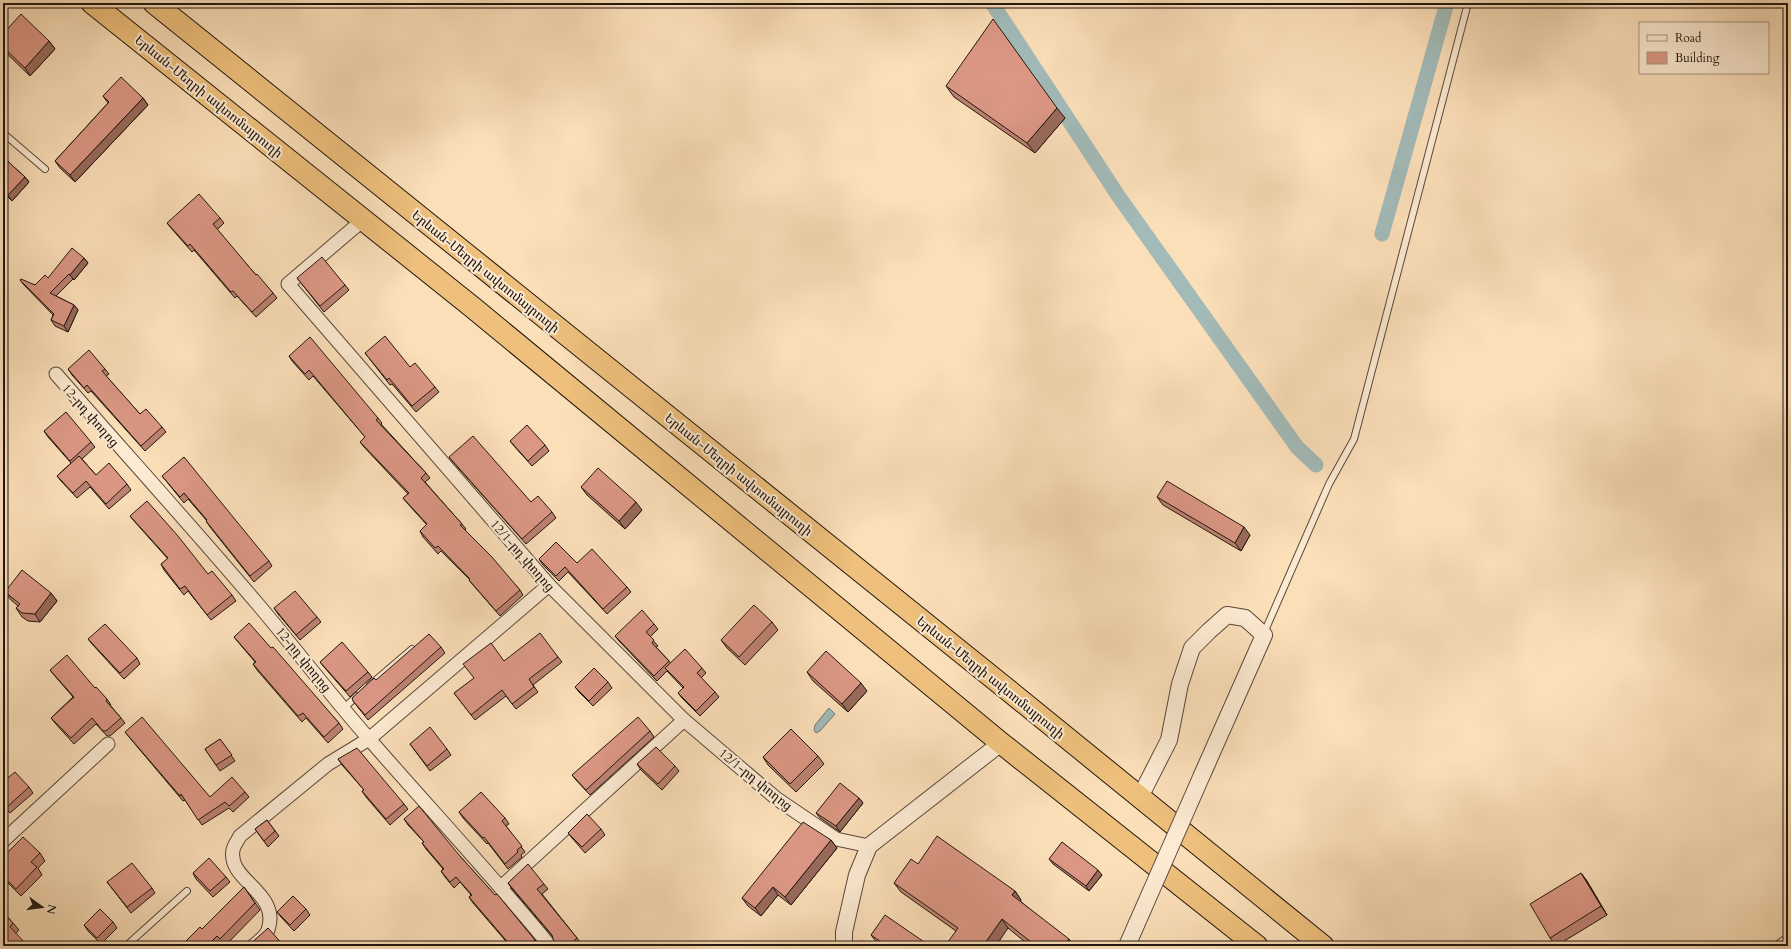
<svg xmlns="http://www.w3.org/2000/svg" width="1791" height="949" font-family="Cardo,'Noto Serif Armenian',serif">
<rect width="100%" height="100%" fill="#fbdfb9"/>
<filter id="stains"><feTurbulence type="fractalNoise" baseFrequency=".005" numOctaves="4"/><feColorMatrix values="0 0 0 0 .2 0 0 0 0 .09 0 0 0 0 .02 0 0 0 .5 -.17"/></filter>
<radialGradient id="worn" r=".72"><stop offset=".6" stop-color="#630" stop-opacity="0"/><stop offset="1" stop-color="#630" stop-opacity=".3"/></radialGradient>
<!-- water -->
<path fill="#a2bab8" stroke="#6e7874" d="M829 708 835 714 820 731 816 733 814 730 815 725Z"/>
<g fill="none" stroke-linecap="round" stroke-linejoin="round">
<!-- canal -->
<g stroke="#a2bab8" stroke-width="15">
<path d="M992 3 1119 197 1297 447 1316 465"/>
<path d="M1382 234 1447 3"/>
</g>
<!-- service casing -->
<g stroke="#58483a" stroke-width="8">
<g id="service">
<path d="M3 133 45 169"/>
<path d="M1264 633 1329 484 1354 439 1468 3"/>
<path d="M370 685 412 649"/>
<path d="M344 708 357 696"/>
<path d="M126 946 187 891"/>
<path d="M1775 946 1788 937"/>
</g>
</g>
<!-- minor casing -->
<g stroke="#58483a" stroke-width="15">
<g id="minor">
<path d="M363 220 288 284 549 585 684 720 777 799 836 839 869 846"/>
<path d="M56 374C124 452 194 529 261 608 298 652 332 697 370 740 430 809 492 875 550 946"/>
<path d="M3 841 108 744"/>
<path d="M501 887 684 720"/>
<path d="M253 946C258 942 266 936 268 930 281 892 227 881 233 850 234 845 238 840 240 836L328 764 369 739 549 585"/>
</g>
</g>
<!-- tertiary casing -->
<g stroke="#58483a" stroke-width="18">
<g id="tertiary">
<path d="M1140 797 1169 740 1180 684 1192 648 1209 631 1227 615 1245 618 1264 635 1202 775"/>
<path d="M844 946V932L857 875 869 846 1001 743"/>
<path d="M1127 946 1137 923"/>
</g>
</g>
<!-- trunk casing -->
<g stroke="#21160f" stroke-width="23">
<g id="trunk">
<path d="M92 3 471 306 1001 743 1257 946"/>
<path d="M154 3 1008 690 1323 946"/>
</g>
</g>
<!-- service -->
<use href="#service" stroke="#fcead2" stroke-width="6"/>
<!-- minor -->
<use href="#minor" stroke="#fcead2" stroke-width="13"/>
<!-- tertiary -->
<use href="#tertiary" stroke="#fcead2" stroke-width="16"/>
<!-- trunk -->
<use href="#trunk" stroke="#eec07c" stroke-width="21"/>
<!-- tertiary-bridge casing -->
<g stroke="#58483a" stroke-width="18" stroke-linecap="butt">
<path id="tertiary-bridge" d="M1137 923 1202 775"/>
</g>
<!-- tertiary-bridge -->
<use href="#tertiary-bridge" stroke="#fcead2" stroke-width="16"/>
</g>
<!-- wall -->
<g fill="#bc8272" stroke="#21160f">
<path d="M3 34 49 41 55 49 30 76 3 50Z"/>
<path d="M946 86 1065 118 1035 153 954 97Z"/>
<path d="M103 96 143 98 148 105 75 182 60 168 55 161 108 103Z"/>
<path d="M3 157 25 177 29 182 12 201 3 192Z"/>
<path d="M220 218 224 223 217 230 256 275 273 293 277 298 256 317 237 296 235 298 194 250 192 252 171 228 167 223Z"/>
<path d="M84 258 88 263 74 280 73 279 56 296 74 305 78 310 68 332 55 326 51 320 53 315 24 285 20 280 35 285 48 278Z"/>
<path d="M297 278 345 285 349 290 324 312Z"/>
<path d="M365 353 410 367 435 387 439 392 416 412 392 384 390 385Z"/>
<path d="M289 356 378 418 382 423 381 424 426 473 430 478 425 482 462 524 466 529 465 530 520 590 523 595 500 616 473 585 469 580H470L441 551 438 554 423 537 420 531 427 525 407 503 403 498 408 494 364 447 360 442 365 437 313 376 309 380 292 361Z"/>
<path d="M68 369H105L109 374 106 376 140 414 162 427 166 432 145 451 91 391 88 393 72 375Z"/>
<path d="M44 431 91 442 95 447 82 459 96 475 127 484 131 490 109 509 90 487 77 498 61 481 57 476 71 463 48 437Z"/>
<path d="M510 441 545 445 549 451 532 466 514 446Z"/>
<path d="M449 457 531 502 552 512 556 518 526 544 453 462Z"/>
<path d="M162 476 269 561 272 566 254 582 210 527 206 521H207L188 499 184 503Z"/>
<path d="M581 487 642 510 625 529 587 495Z"/>
<path d="M1157 497 1250 535 1241 551 1163 505Z"/>
<path d="M130 516 208 574 232 595 236 601 211 620 188 591 184 595 164 570 161 564 168 559 134 521Z"/>
<path d="M539 559 577 563 627 587 631 592 607 614 568 572 559 581 543 565Z"/>
<path d="M5 592 51 593 57 601 40 622 28 621 22 617 16 608 18 606 11 600Z"/>
<path d="M274 608 317 617 321 622 300 640 278 614Z"/>
<path d="M772 622 778 630 745 665 727 648 721 640Z"/>
<path d="M654 624 658 629 650 637 658 646 656 647 671 663 702 668 706 673 701 678 715 692 719 697 700 716 682 698 678 693 683 688 667 671 657 681 619 641 615 636Z"/>
<path d="M234 637 271 648 339 723 343 729 328 743 306 718 302 722 257 670 253 664 255 662 238 642Z"/>
<path d="M88 639 137 658 140 664 124 679 92 644Z"/>
<path d="M441 647 445 653 368 720 353 701 376 680Z"/>
<path d="M558 657 562 662 533 685 538 692 516 709 506 696 475 720 454 693 504 661Z"/>
<path d="M320 662 368 672 372 677 350 697 324 667Z"/>
<path d="M50 670 95 688 107 699 111 705H110L121 718 125 723 110 736H107L96 724 74 744 55 723 51 718 73 697 54 675Z"/>
<path d="M807 672 867 691 848 712 813 681Z"/>
<path d="M608 682 612 688 593 706 579 692 575 687Z"/>
<path d="M650 731 654 737 590 795 576 780 572 775Z"/>
<path d="M125 732 210 797 245 792 249 797 233 812 229 808 202 825 185 800 183 801 129 737Z"/>
<path d="M220 739 235 761 220 771 205 749Z"/>
<path d="M410 744 447 749 451 755 430 771Z"/>
<path d="M818 756 824 764 796 792 768 765 763 757Z"/>
<path d="M338 759 404 804 408 809 390 825 366 797 362 791 364 790 342 765Z"/>
<path d="M637 764 675 766 679 771 662 790 641 770Z"/>
<path d="M3 782 29 787 33 793 10 813 3 805Z"/>
<path d="M859 798 863 803 840 832 820 818 816 813Z"/>
<path d="M459 812 505 818 509 824 506 826 525 852 521 855 522 857 508 869 488 843 487 844 463 818Z"/>
<path d="M404 819 459 855 535 940 539 945 538 946H510L473 903 469 897 471 895 460 882 454 888 445 877 441 871 443 869 426 849 422 843 424 842 408 825Z"/>
<path d="M267 820 279 836 268 847 255 829Z"/>
<path d="M601 829 605 835 585 853 572 838 568 833Z"/>
<path d="M831 840 837 848 791 905 778 895 761 916 748 906 742 898Z"/>
<path d="M3 849 7 853H40L45 861 38 868 42 875 21 896 5 880 3 882Z"/>
<path d="M1049 859 1102 875 1089 891 1053 864Z"/>
<path d="M918 864 1015 891 1021 900 1020 901 1074 946H1030L1008 928 956 931 901 892 894 883Z"/>
<path d="M193 873 226 877 230 882 213 897 196 879Z"/>
<path d="M1581 873 1587 881 1607 915 1556 946 1550 938Z"/>
<path d="M107 882 152 888 155 893 131 913Z"/>
<path d="M508 883 544 884 548 889 542 894 581 943 578 946H556L554 942 553 937 512 889Z"/>
<path d="M244 887 260 910 225 946 222 943 219 946H185L184 943 202 929Z"/>
<path d="M306 909 310 915 294 931 281 917 277 912Z"/>
<path d="M3 912 13 923 19 930 3 946Z"/>
<path d="M113 922 117 928 101 944 88 931 84 925Z"/>
<path d="M871 935 930 946H881L878 944Z"/>
</g>
<!-- shaded-wall -->
<g fill="#996a5c" stroke="#21160f">
<path d="M49 41 55 49 30 76 25 68Z"/>
<path d="M143 98 148 105 75 182 70 175Z"/>
<path d="M1057 108 1065 118 1035 153 1027 143Z"/>
<path d="M25 177 29 182 12 201 8 195Z"/>
<path d="M3 258 7 263 3 268Z"/>
<path d="M84 258 88 263 74 280 70 275Z"/>
<path d="M74 305 78 310 68 332 64 326Z"/>
<path d="M636 502 642 510 625 529 619 521Z"/>
<path d="M1244 527 1250 535 1241 551 1235 543Z"/>
<path d="M51 593 57 601 40 622 35 614Z"/>
<path d="M861 683 867 691 848 712 842 704Z"/>
<path d="M859 798 863 803 840 832 836 826Z"/>
<path d="M831 840 837 848 791 905 785 897Z"/>
<path d="M1098 870 1102 875 1089 891 1086 886Z"/>
<path d="M1581 873 1587 881 1607 915 1601 906Z"/>
<path d="M773 887 778 895 761 916 755 908Z"/>
<path d="M1015 891 1021 900 1019 904 1012 895Z"/>
<path d="M1002 919 1008 928 996 946H983Z"/>
<path d="M1069 939 1074 946H1063Z"/>
<path d="M863 941 867 946H864Z"/>
</g>
<!-- building -->
<g fill="#db9784" stroke="#21160f">
<path d="M21 14 49 41 25 68 3 47V34Z"/>
<path d="M993 19 1057 108 1027 143 946 86Z"/>
<path d="M121 77 143 98 70 175 55 161 109 102 103 96Z"/>
<path d="M3 157 25 177 8 195 3 190Z"/>
<path d="M199 194 220 218 213 224 256 275 257 274 273 293 252 312 233 291 231 292 190 244 188 246 167 223Z"/>
<path d="M72 248 84 258 70 275 69 274 50 293 74 305 64 326 51 320 54 314 20 280 21 279 35 285 45 275 48 278Z"/>
<path d="M322 257 345 285 320 306 297 278Z"/>
<path d="M385 336 410 367 415 363 435 387 412 406 389 378 387 380 365 353Z"/>
<path d="M310 337 378 418 376 420 426 473 421 478 462 524 460 525 491 556 520 590 496 611 469 580 470 579 438 546 435 548 420 531 427 524 403 498 409 493 360 442 365 437 309 370 305 374 289 356Z"/>
<path d="M89 350 105 369 102 371 140 414 146 409 162 427 141 446 87 385 84 388 68 369Z"/>
<path d="M66 412 91 442 70 461 44 431Z"/>
<path d="M527 425 545 445 528 461 510 441Z"/>
<path d="M473 436 531 502 538 496 552 512 522 539 449 457Z"/>
<path d="M79 456 96 475 109 463 127 484 106 504 86 481 73 493 57 476Z"/>
<path d="M184 457 269 561 250 576 206 521 207 520 184 493 180 497 162 476Z"/>
<path d="M598 468 636 502 619 521 581 487Z"/>
<path d="M1167 481 1244 527 1235 543 1157 497Z"/>
<path d="M147 501 178 536 208 574 212 571 232 595 207 615 185 586 180 589 161 564 168 558 130 516Z"/>
<path d="M556 542 577 563 592 549 627 587 603 609 565 567 556 576 539 559Z"/>
<path d="M22 570 51 593 35 614 22 613 16 608 20 604 5 592Z"/>
<path d="M295 591 317 617 296 635 274 608Z"/>
<path d="M754 605 772 622 739 657 721 640Z"/>
<path d="M642 610 654 624 646 632 654 640 652 643 669 661 654 676 615 636Z"/>
<path d="M249 623 271 648 273 647 339 723 324 737 303 713 298 716 253 664 256 662 234 637Z"/>
<path d="M105 624 137 658 120 673 88 639Z"/>
<path d="M540 633 558 657 529 679 534 687 512 704 502 690 471 715 454 693 474 678 463 664 491 643 504 661Z"/>
<path d="M429 634 441 647 365 715 353 701 352 698 374 678 376 680Z"/>
<path d="M342 642 368 672 346 691 320 662Z"/>
<path d="M685 649 702 668 697 673 715 692 696 711 678 693 684 687 665 668Z"/>
<path d="M826 651 861 683 842 704 807 672Z"/>
<path d="M67 655 95 688 96 687 107 699 106 701 121 718 106 731H103L92 718 71 738 51 718 74 697 50 670Z"/>
<path d="M594 668 608 682 589 701 575 687Z"/>
<path d="M142 717 210 797 232 777 245 792 229 806 225 802 198 820 181 794 180 796 125 732Z"/>
<path d="M638 717 650 731 586 790 572 775Z"/>
<path d="M430 727 447 749 427 766 410 744Z"/>
<path d="M791 729 818 756 790 784 763 757Z"/>
<path d="M220 739 232 755 216 765 205 749Z"/>
<path d="M656 747 675 766 658 784 637 764Z"/>
<path d="M357 748 404 804 386 819 362 791 364 790 338 759Z"/>
<path d="M15 772 29 787 6 808 3 804V782Z"/>
<path d="M840 783 859 798 836 826 816 813Z"/>
<path d="M481 792 505 818 502 821 522 846 517 850 518 852 505 864 484 837 483 838 459 812Z"/>
<path d="M419 806 459 855 495 895 497 894 535 940 527 946H511L469 897 472 895 456 877 450 882 441 871 444 869 422 843 424 842 404 819Z"/>
<path d="M587 814 601 829 582 847 568 833Z"/>
<path d="M267 820 275 831 264 841 255 829Z"/>
<path d="M803 822 831 840 785 897 773 887 755 908 742 898Z"/>
<path d="M937 836 1015 891 1012 895 1069 939 1063 946H1036L1002 919 983 946H945L958 928 894 883 911 859 918 864Z"/>
<path d="M23 837 40 853 31 862 37 867 16 889 3 876V849L7 853Z"/>
<path d="M1062 842 1098 870 1086 886 1049 859Z"/>
<path d="M209 858 226 877 210 891 193 873Z"/>
<path d="M132 863 152 888 127 907 107 882Z"/>
<path d="M528 864 544 884 537 889 577 938 568 946H557L554 942 552 935 508 883Z"/>
<path d="M1581 873 1601 906 1550 938 1530 904Z"/>
<path d="M244 887 255 903 220 939 217 936 207 946H185L186 945 184 943 200 927 202 929Z"/>
<path d="M293 896 306 909 290 925 277 912Z"/>
<path d="M100 909 113 922 97 938 84 925Z"/>
<path d="M3 912 13 923 10 927 28 946H3Z"/>
<path d="M885 915 930 946H887L871 935Z"/>
<path d="M268 928 284 946H248Z"/>
<path d="M863 941 864 946H849V943Z"/>
</g>
<g text-anchor="middle" stroke-width="4" stroke-linejoin="round" paint-order="stroke">
<!-- street labels -->
<g font-size="13" fill="#21160f" stroke="#fcead2">
<text transform="translate(209 96) rotate(39)" y="5">Երևան-Մեղրի ավտոմայրուղի</text>
<text transform="translate(486 271) rotate(39)" y="5">Երևան-Մեղրի ավտոմայրուղի</text>
<text transform="translate(91 415) rotate(49)" y="5">12-րդ փողոց</text>
<text transform="translate(739 474) rotate(39)" y="5">Երևան-Մեղրի ավտոմայրուղի</text>
<text transform="translate(523 555) rotate(49)" y="5">12/1-րդ փողոց</text>
<text transform="translate(304 659) rotate(51)" y="5">12-րդ փողոց</text>
<text transform="translate(991 677) rotate(39)" y="5">Երևան-Մեղրի ավտոմայրուղի</text>
<text transform="translate(756 779) rotate(39)" y="5">12/1-րդ փողոց</text>
</g>
</g>
<!-- margin -->
<rect width="1791" height="949" fill="none" stroke="#fbdfb9" stroke-width="16"/>
<rect x="4" y="4" width="1783" height="941" fill="none" stroke="#21160f" stroke-width="2"/>
<rect x="8" y="8" width="1775" height="933" fill="none" stroke="#21160f"/>
<!-- legend -->
<rect x="1639" y="22" width="130" height="52" fill="#fcead2" stroke="#a49584"/>
<rect x="1647" y="35" width="20" height="6" fill="#fcead2" stroke="#a49584"/>
<text x="1675" y="42" font-size="12" fill="#21160f">Road</text>
<rect x="1647" y="52" width="20" height="12" fill="#db9784" stroke="#a49584"/>
<text x="1675" y="62" font-size="12" fill="#21160f">Building</text>
<!-- north arrow -->
<g transform="translate(42 907) rotate(104)" stroke="#fcead2" stroke-width="3" paint-order="stroke">
<path d="M0-3L7 15L0 10L-7 15Z" fill="#21160f"/>
<text y="-6" font-size="11" font-weight="bold" text-anchor="middle" fill="#21160f">N</text>
</g>
<rect width="100%" height="100%" filter="url(#stains)"/>
<rect width="100%" height="100%" fill="url(#worn)"/>
</svg>
